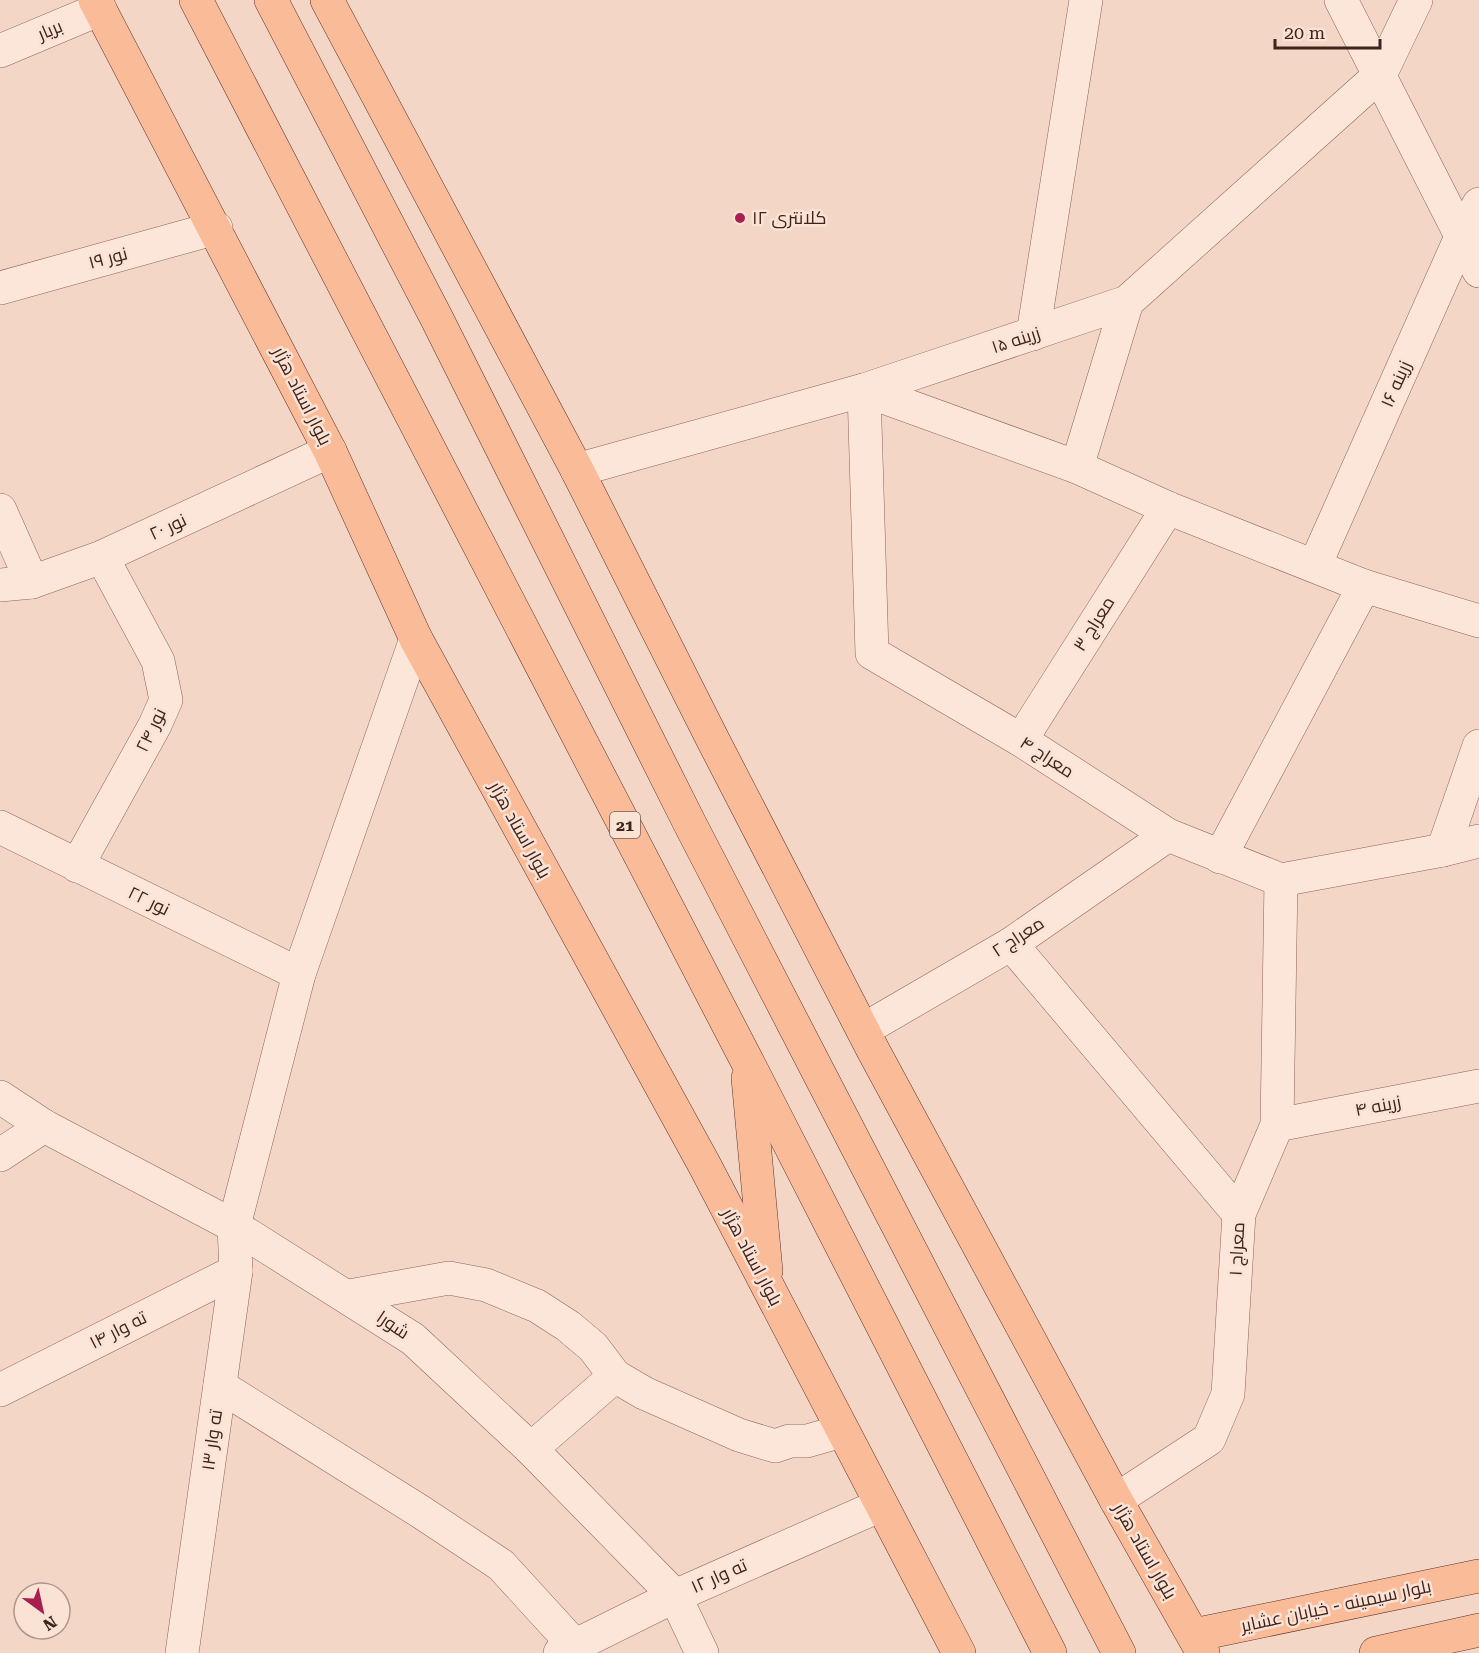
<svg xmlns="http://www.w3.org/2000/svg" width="1479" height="1653" font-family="'Roboto Serif',Cairo,serif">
<rect width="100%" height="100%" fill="#f3d6c5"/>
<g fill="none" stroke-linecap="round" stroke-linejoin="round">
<!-- minor casing -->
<g stroke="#916358" stroke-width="34">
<g id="minor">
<path d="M1341 0 1479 271"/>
<path d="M0 51 100 9"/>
<path d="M0 288 216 228"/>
<path d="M1033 334 1086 0"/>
<path d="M1077 467 1127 302"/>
<path d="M577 470 864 390 1127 302 1380 75 1416 0"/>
<path d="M0 510 32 582"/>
<path d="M1315 565 1461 237 1479 204"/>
<path d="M0 585 32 582 102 557 330 451"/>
<path d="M1479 621 1364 586 1168 508 1077 467 864 390 872 653 1021 740 1168 835 1281 880 1443 850 1479 841"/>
<path d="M1021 740 1168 508"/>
<path d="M0 827 299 974"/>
<path d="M1443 850 1479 746"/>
<path d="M1220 857 1364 586"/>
<path d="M77 866 155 725 166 700 158 661 102 557"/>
<path d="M1011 944 1239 1214"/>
<path d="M863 1030 1011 944 1168 835"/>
<path d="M0 1097 44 1126 234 1226 413 1339 531 1449 675 1596 702 1653"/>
<path d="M1277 1125 1479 1086"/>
<path d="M0 1155 44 1126"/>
<path d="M349 1296 449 1278 486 1285 537 1306 568 1326 593 1347 615 1376"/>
<path d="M220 1386 421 1512 501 1565 575 1646"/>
<path d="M0 1390 236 1271"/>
<path d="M531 1449 615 1376 644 1393 739 1435 775 1446 790 1441H807L842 1431"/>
<path d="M1116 1500 1209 1439 1228 1394 1239 1214 1277 1125 1281 880"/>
<path d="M182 1653 236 1271 234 1226 299 974 416 639"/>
<path d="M560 1653 675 1596 881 1505"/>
</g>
</g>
<!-- major casing -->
<g stroke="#5e332c" stroke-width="34">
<g id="major">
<path d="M95 0 330 451 416 639 705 1166 959 1653"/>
<path d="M196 0 747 1061 1050 1653"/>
<path d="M271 0 436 317 690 824 1119 1653"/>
<path d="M327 0 577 470 713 740 873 1050 1116 1500 1203 1653"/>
<path d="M748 1078 766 1271"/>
<path d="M1194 1635 1479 1576"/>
<path d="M1376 1653 1479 1630"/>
</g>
</g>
<!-- minor -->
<use href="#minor" stroke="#fce6d9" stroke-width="33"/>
<!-- major -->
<use href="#major" stroke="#fabb99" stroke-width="33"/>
</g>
<!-- markers -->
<circle fill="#a7204f" stroke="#fae3d5" stroke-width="2" cx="740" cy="218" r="6"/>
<g text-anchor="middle" stroke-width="5" stroke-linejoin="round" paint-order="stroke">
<!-- shield labels -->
<rect fill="#fae3d5" stroke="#775d55" stroke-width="1.5" x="610" y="812" width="30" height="26" rx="4.5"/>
<g font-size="16" font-weight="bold" fill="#3f231e">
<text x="625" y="831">21</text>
</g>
<!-- street labels -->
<g font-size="18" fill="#3f231e" stroke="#fae3d5">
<text transform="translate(50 30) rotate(-23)" y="6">بریار</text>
<text transform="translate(108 258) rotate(-15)" y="6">نور ۱۹</text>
<text transform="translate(1016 340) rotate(-18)" y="6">زرینه ۱۵</text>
<text transform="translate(1396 384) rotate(-66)" y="6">زرینه ۱۶</text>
<text transform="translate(302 396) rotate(63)" y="6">بلوار استاد هژار</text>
<text transform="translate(168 527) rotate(-25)" y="6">نور ۲۰</text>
<text transform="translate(1094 624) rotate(-58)" y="6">معراج ۳</text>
<text transform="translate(151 730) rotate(-64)" y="6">نور ۲۴</text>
<text transform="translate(1047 757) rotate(33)" y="6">معراج ۴</text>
<text transform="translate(520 830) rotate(61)" y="6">بلوار استاد هژار</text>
<text transform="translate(149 901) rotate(26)" y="6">نور ۲۲</text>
<text transform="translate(1018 937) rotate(-33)" y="6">معراج ۲</text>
<text transform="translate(1378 1106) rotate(-11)" y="6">زرینه ۴</text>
<text transform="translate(1237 1249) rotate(-87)" y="6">معراج ۱</text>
<text transform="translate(752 1257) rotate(62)" y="6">بلوار استاد هژار</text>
<text transform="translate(393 1325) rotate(34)" y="6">شورا</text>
<text transform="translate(118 1330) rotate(-27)" y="6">ته وار ۱۴</text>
<text transform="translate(212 1440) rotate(-82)" y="6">ته وار ۱۳</text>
<text transform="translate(1145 1551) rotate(60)" y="6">بلوار استاد هژار</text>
<text transform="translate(719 1576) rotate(-24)" y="6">ته وار ۱۲</text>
<text transform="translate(1336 1606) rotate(-12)" y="6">بلوار سیمینه - خیابان عشایر</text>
</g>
<!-- poi labels -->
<g font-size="18" fill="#3f231e" stroke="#fae3d5" text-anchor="start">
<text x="752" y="224">کلانتری ۱۲</text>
</g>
</g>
<!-- north arrow -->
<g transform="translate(42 1611) rotate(147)"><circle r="28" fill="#fae3d5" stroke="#af968c" stroke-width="1.5"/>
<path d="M0-4.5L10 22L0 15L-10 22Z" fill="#a7204f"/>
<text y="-9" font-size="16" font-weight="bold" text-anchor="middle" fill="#3f231e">N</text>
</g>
<!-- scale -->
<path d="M1275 39v9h105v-9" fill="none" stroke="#3f231e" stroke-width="3"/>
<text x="1284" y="39" font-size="18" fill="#3f231e" stroke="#fae3d5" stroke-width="4.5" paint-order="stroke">20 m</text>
</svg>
